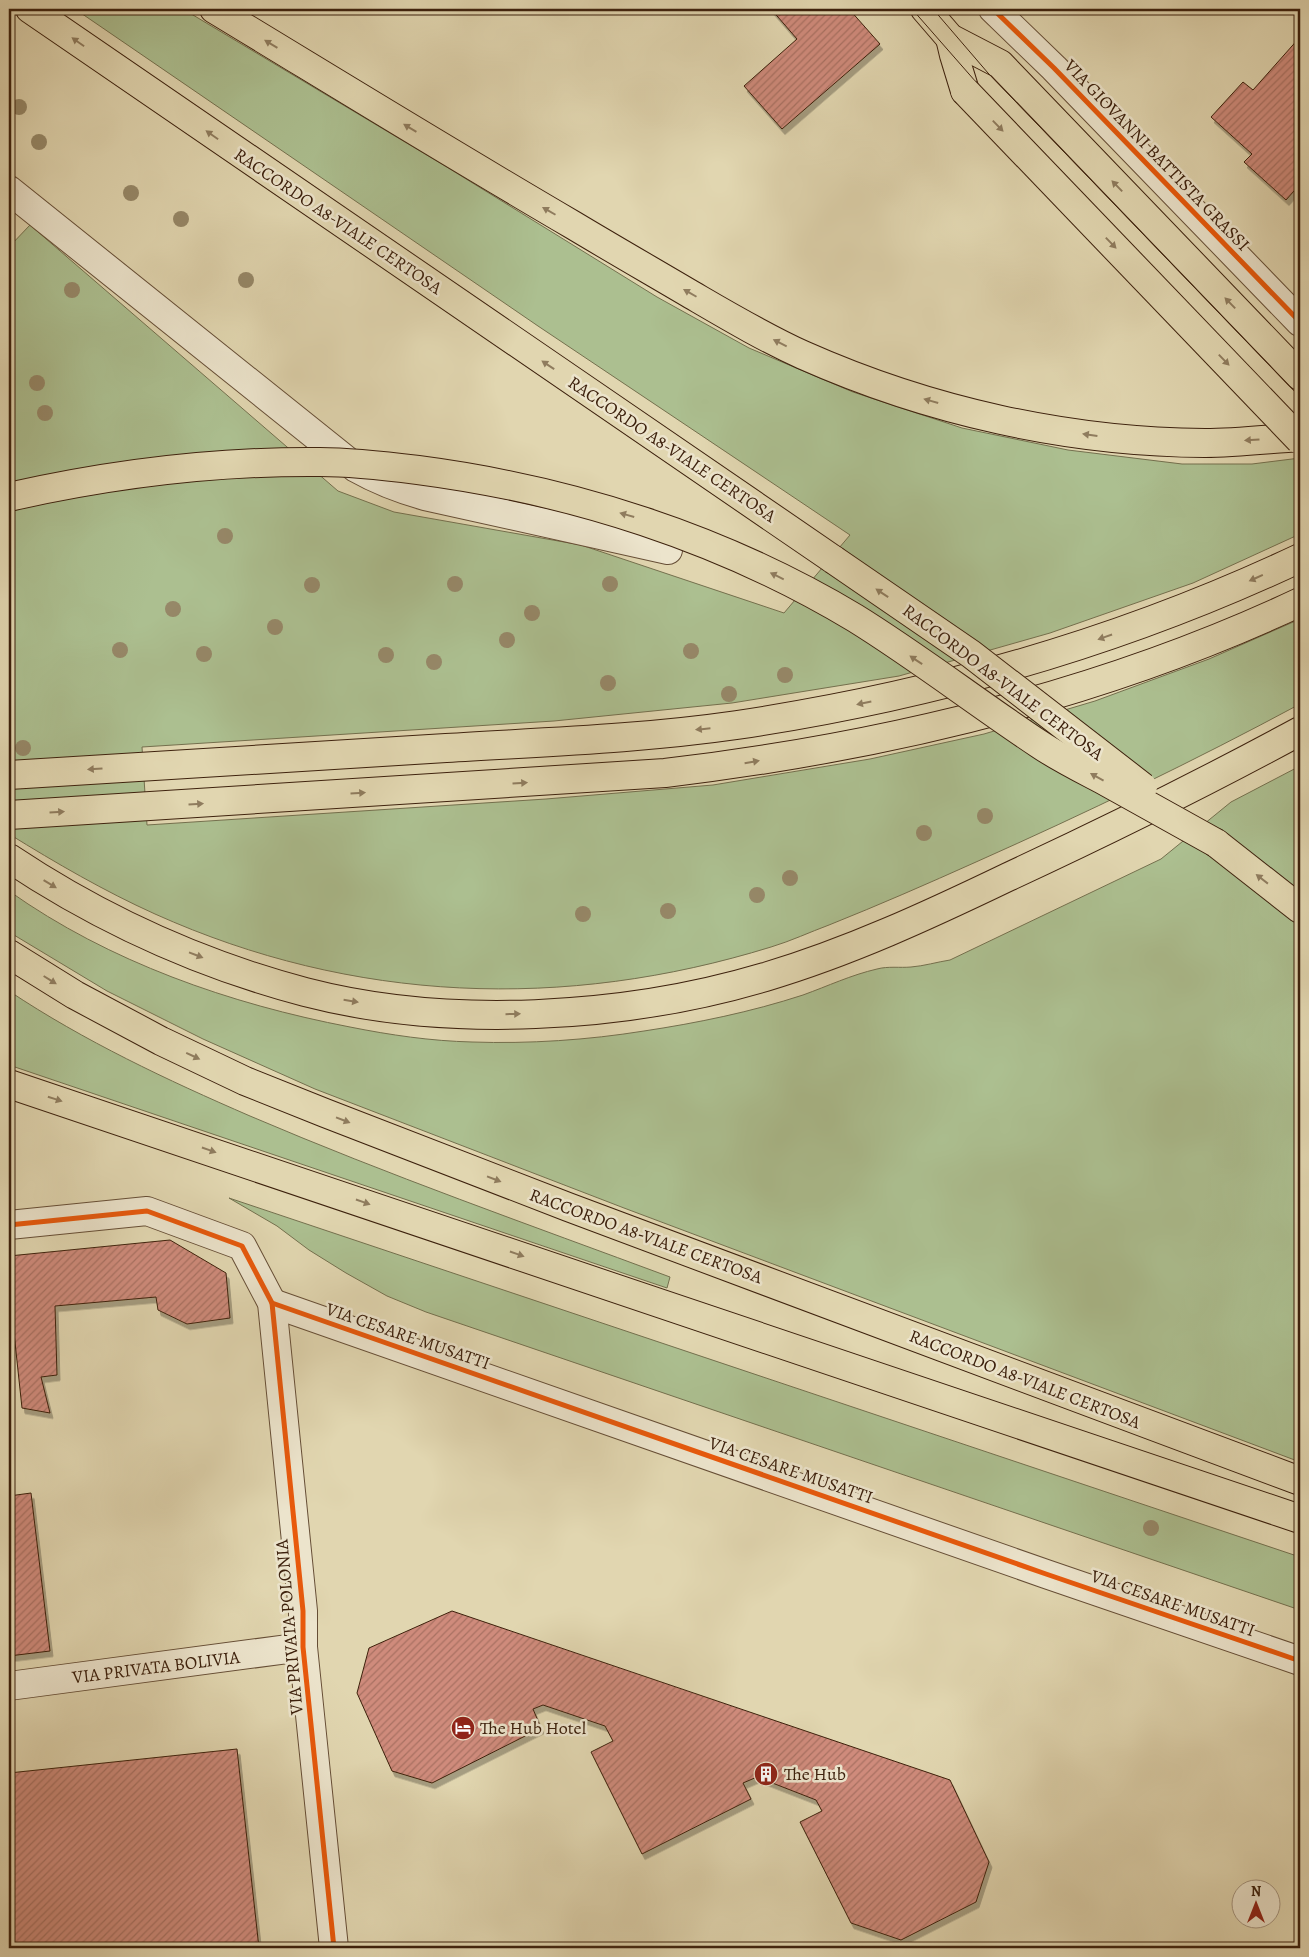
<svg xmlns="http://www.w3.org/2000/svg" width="1309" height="1957" font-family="Alegreya,serif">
<defs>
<pattern id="building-hatch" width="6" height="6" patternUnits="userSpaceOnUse" patternTransform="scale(1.25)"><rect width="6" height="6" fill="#cf8b7b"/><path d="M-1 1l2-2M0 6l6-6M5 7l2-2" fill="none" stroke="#a97163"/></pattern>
<filter id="shadow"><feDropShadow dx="3" dy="5.5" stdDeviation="0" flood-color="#0004"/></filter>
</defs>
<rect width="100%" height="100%" fill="#e1d6b0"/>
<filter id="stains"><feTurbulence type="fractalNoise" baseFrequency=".004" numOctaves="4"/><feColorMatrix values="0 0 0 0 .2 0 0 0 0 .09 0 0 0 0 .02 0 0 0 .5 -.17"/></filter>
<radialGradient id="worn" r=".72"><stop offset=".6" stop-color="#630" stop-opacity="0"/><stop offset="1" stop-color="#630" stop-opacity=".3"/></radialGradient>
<!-- grass -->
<g fill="#acbf90" stroke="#74704e">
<path d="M75 9H183L450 169 657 297 749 348 853 392 962 428 1068 450 1182 464H1252L1300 458V534L1193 583 1050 633 899 676 732 703 554 721 142 747 147 825 546 799 713 785 870 759 984 734 1095 701 1209 659 1300 619V704C1194 761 1086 813 976 862 927 884 879 905 829 925 810 932 791 941 771 947 564 1011 353 1003 155 914 104 891 56 863 9 834V247L30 225 338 491 394 512 581 545 784 613 850 535 538 326Z"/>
<path d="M1300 766V1462L624 1208 315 1089 203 1039 107 991 9 932V891C109 962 230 1004 350 1027 390 1035 431 1041 472 1042 529 1044 588 1040 644 1031 697 1023 751 1012 803 995 828 986 851 975 877 969 888 966 900 968 911 967 924 966 937 962 950 960L1161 859 1231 802Z"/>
<path d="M9 991C84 1041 167 1080 250 1116 388 1175 530 1225 670 1277L667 1288 9 1065Z"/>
<path d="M229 1198 1300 1557V1610L426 1312 387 1296 346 1273 309 1250 277 1226Z"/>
</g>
<!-- building -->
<g fill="url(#building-hatch)" stroke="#3d210d" filter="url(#shadow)">
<path d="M771 9H849L880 44 782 129 744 86 797 39Z"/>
<path d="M1300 37V197L1294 191 1286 200 1244 162 1252 154 1211 117 1243 82 1253 90Z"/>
<path d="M170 1240 226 1273 230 1318 187 1324 158 1310 156 1297 55 1306 57 1375 41 1377 50 1413 22 1408 9 1286V1256Z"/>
<path d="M31 1493 50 1651 9 1656V1496Z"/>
<path d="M452 1611 950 1780 989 1862 976 1902 901 1940 851 1923 800 1822 822 1811 816 1800 757 1777 743 1783 751 1799 642 1854 591 1752 613 1741 605 1726 543 1705 533 1709 541 1728 432 1783 392 1771 357 1693 369 1648Z"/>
<path d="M237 1749 259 1948H9V1773Z"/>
</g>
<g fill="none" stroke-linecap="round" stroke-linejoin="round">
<!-- minor casing -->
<g stroke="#664e36" stroke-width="30">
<g id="minor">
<path d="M993 9 1054 68 1300 322"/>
<path d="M9 190 356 468C379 481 400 489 425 496L668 550"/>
<path d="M9 1225 147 1211 242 1246 272 1303 303 1611V1647L334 1948"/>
<path d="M272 1303 1046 1574 1300 1661"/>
<path d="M9 1686 303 1647"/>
</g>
</g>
<!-- major casing -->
<g stroke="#3d210d" stroke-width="30">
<g id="major">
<path d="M925 9 950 38 1000 64 1300 376"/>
<path d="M950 38 954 55 965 91"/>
</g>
</g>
<!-- highway casing -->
<g stroke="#3d210d" stroke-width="30">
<g id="highway">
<path d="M30 9 834 560"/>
<path d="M214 9C333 81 453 155 573 225 613 249 653 272 692 295 728 316 765 338 803 355 929 411 1067 442 1205 443 1236 443 1269 439 1300 437"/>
<path d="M9 775C154 766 300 757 446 748 543 742 640 739 737 725 932 696 1122 642 1300 558"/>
<path d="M9 815 665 773C884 747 1100 696 1300 602"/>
<path d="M1216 843 1300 909"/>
<path d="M9 858C99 918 199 964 305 992 447 1029 624 1019 765 977 849 952 929 915 1008 877 1107 831 1204 783 1300 731"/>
<path d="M9 954 75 995 161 1041 245 1081 325 1113 568 1207 1300 1481"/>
<path d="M9 1084 1300 1519"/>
</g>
</g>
<!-- minor -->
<use href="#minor" stroke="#ece4cc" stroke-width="28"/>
<!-- major -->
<use href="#major" stroke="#e1d6b0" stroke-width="28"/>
<!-- highway -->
<use href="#highway" stroke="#e1d6b0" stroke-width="28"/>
<!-- tram -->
<g stroke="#3d210d" stroke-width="1">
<path d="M912 9 976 82 1300 420"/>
<path d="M933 9 988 73 1300 397"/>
</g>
<!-- major-bridge casing -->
<g stroke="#3d210d" stroke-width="30" stroke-linecap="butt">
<path id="major-bridge" d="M965 91 1300 440"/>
</g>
<!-- highway-bridge casing -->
<g stroke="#3d210d" stroke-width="30" stroke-linecap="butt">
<g id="highway-bridge">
<path d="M9 497C111 474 215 461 320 462 353 462 386 466 418 470 571 490 722 538 855 618 918 657 977 703 1039 744 1058 757 1080 768 1101 779 1139 800 1178 822 1216 843"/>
<path d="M834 560 971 654 1143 787"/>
</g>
</g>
<!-- major-bridge -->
<use href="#major-bridge" stroke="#e1d6b0" stroke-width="28"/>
<!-- highway-bridge -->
<use href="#highway-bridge" stroke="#e1d6b0" stroke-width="28"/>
<!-- cycleway casing -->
<g stroke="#ece4cc" stroke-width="8">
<g id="cycleway">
<path d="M993 9 1054 68 1300 322"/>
<path d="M9 1225 147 1211 242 1246 272 1303 303 1611V1647L334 1948"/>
<path d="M272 1303 1046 1574 1300 1661"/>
</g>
</g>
<!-- cycleway -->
<use href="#cycleway" stroke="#e8590c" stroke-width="5"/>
</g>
<!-- trees -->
<g fill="#968868">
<circle cx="19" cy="107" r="8"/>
<circle cx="39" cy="142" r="8"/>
<circle cx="131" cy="193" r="8"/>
<circle cx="181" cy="219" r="8"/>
<circle cx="246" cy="280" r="8"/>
<circle cx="72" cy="290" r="8"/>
<circle cx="37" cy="383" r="8"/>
<circle cx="45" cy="413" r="8"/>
<circle cx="225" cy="536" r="8"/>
<circle cx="455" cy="584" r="8"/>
<circle cx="610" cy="584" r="8"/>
<circle cx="312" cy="585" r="8"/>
<circle cx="173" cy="609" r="8"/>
<circle cx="532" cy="613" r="8"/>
<circle cx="275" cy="627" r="8"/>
<circle cx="507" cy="640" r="8"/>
<circle cx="120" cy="650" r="8"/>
<circle cx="691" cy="651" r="8"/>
<circle cx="204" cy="654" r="8"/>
<circle cx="386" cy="655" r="8"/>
<circle cx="434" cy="662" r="8"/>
<circle cx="785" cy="675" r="8"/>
<circle cx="608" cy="683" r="8"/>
<circle cx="729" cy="694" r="8"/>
<circle cx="23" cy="748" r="8"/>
<circle cx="985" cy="816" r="8"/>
<circle cx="924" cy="833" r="8"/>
<circle cx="790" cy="878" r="8"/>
<circle cx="757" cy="895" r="8"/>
<circle cx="668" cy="911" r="8"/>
<circle cx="583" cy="914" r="8"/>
<circle cx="1151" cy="1528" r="8"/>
</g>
<!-- one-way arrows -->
<defs><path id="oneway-solid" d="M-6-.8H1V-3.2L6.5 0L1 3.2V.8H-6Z" transform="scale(1.25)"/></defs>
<g fill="#8f7c5e">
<use href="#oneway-solid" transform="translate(78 42) rotate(-145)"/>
<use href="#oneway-solid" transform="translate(271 44) rotate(-149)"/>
<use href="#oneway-solid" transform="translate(998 126) rotate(46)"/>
<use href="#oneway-solid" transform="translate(410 128) rotate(-149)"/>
<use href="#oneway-solid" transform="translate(212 135) rotate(-145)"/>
<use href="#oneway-solid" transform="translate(1117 186) rotate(-134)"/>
<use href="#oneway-solid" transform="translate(549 211) rotate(-150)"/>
<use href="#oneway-solid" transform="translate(1111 243) rotate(46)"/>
<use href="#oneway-solid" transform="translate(690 293) rotate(-150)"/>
<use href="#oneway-solid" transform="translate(1230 303) rotate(-134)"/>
<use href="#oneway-solid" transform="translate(780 343) rotate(-153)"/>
<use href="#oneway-solid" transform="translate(1224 360) rotate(46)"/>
<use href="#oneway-solid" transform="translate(548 365) rotate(-146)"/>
<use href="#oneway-solid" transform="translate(931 401) rotate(-164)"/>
<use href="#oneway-solid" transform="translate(1090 435) rotate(-172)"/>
<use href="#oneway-solid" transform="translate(1252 440) rotate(176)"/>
<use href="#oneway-solid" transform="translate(627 515) rotate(-164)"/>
<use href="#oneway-solid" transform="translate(777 576) rotate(-154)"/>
<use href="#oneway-solid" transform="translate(1256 578) rotate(156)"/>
<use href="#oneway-solid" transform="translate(882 593) rotate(-146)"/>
<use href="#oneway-solid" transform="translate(1105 637) rotate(161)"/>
<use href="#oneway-solid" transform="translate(916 660) rotate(-146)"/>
<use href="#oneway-solid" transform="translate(864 703) rotate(168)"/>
<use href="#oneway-solid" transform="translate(703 729) rotate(174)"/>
<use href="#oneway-solid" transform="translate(752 762) rotate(-10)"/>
<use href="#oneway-solid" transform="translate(95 769) rotate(176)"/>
<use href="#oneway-solid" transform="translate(1097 777) rotate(-151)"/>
<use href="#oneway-solid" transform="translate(520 783) rotate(-4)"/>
<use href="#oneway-solid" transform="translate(358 793) rotate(-4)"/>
<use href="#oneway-solid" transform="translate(196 804) rotate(-4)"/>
<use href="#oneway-solid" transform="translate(57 812) rotate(-4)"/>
<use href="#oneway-solid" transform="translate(1262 879) rotate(-142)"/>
<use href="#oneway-solid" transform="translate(50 884) rotate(31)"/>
<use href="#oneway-solid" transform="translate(196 955) rotate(21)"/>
<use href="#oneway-solid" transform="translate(50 980) rotate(32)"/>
<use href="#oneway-solid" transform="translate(351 1001) rotate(9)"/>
<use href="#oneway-solid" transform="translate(513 1014) rotate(-1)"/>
<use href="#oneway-solid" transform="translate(193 1056) rotate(25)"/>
<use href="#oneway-solid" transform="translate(55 1099) rotate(18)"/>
<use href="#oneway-solid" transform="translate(343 1120) rotate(21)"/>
<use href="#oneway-solid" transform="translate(209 1150) rotate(19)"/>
<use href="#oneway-solid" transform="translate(494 1179) rotate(21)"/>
<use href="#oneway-solid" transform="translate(363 1202) rotate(19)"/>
<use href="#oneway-solid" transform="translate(517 1254) rotate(19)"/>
</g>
<!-- icons -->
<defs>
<g id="hotel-disc" transform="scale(1.25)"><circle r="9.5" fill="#8f2418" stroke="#ece4cc"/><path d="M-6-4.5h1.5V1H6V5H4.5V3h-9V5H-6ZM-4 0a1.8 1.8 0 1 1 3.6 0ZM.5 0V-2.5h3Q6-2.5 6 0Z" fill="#fff"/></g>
<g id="building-disc" transform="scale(1.25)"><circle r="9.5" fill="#8f2418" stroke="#ece4cc"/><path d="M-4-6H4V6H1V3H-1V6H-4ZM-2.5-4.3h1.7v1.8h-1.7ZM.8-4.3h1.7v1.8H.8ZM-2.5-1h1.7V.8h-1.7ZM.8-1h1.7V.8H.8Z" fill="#fff"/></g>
</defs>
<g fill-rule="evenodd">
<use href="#hotel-disc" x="463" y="1728"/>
<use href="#building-disc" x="766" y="1774"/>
</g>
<g text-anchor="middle" stroke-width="5" stroke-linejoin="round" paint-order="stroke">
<!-- street labels -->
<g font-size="18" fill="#3d210d" stroke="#ece4cc">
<text transform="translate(1157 155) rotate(46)" y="6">VIA GIOVANNI BATTISTA GRASSI</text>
<text transform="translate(338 221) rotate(34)" y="6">RACCORDO A8-VIALE CERTOSA</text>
<text transform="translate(672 449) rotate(34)" y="6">RACCORDO A8-VIALE CERTOSA</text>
<text transform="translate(1003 682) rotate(37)" y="6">RACCORDO A8-VIALE CERTOSA</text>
<text transform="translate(646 1236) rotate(20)" y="6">RACCORDO A8-VIALE CERTOSA</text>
<text transform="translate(408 1336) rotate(19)" y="6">VIA CESARE MUSATTI</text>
<text transform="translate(1025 1379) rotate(21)" y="6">RACCORDO A8-VIALE CERTOSA</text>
<text transform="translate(791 1470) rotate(19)" y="6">VIA CESARE MUSATTI</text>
<text transform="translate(1173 1603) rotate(19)" y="6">VIA CESARE MUSATTI</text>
<text transform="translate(289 1627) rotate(-95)" y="6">VIA PRIVATA POLONIA</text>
<text transform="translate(156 1667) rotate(-7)" y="6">VIA PRIVATA BOLIVIA</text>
</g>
<!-- poi labels -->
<g font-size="18" fill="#3d210d" stroke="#ece4cc" text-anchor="start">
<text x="480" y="1734">The Hub Hotel</text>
<text x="784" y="1780">The Hub</text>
</g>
</g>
<!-- margin -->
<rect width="1309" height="1957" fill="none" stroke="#e1d6b0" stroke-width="30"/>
<rect x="10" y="10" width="1289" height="1937" fill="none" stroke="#3d210d" stroke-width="2.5"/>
<rect x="15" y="15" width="1279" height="1927" fill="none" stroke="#3d210d"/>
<!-- north arrow -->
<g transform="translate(1256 1904)"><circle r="24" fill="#ece4cc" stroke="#a69680"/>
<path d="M0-4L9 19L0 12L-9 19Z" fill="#8f2418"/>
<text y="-8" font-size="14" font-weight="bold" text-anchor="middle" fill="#3d210d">N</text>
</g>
<rect width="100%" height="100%" filter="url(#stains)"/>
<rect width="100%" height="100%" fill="url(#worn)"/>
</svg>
